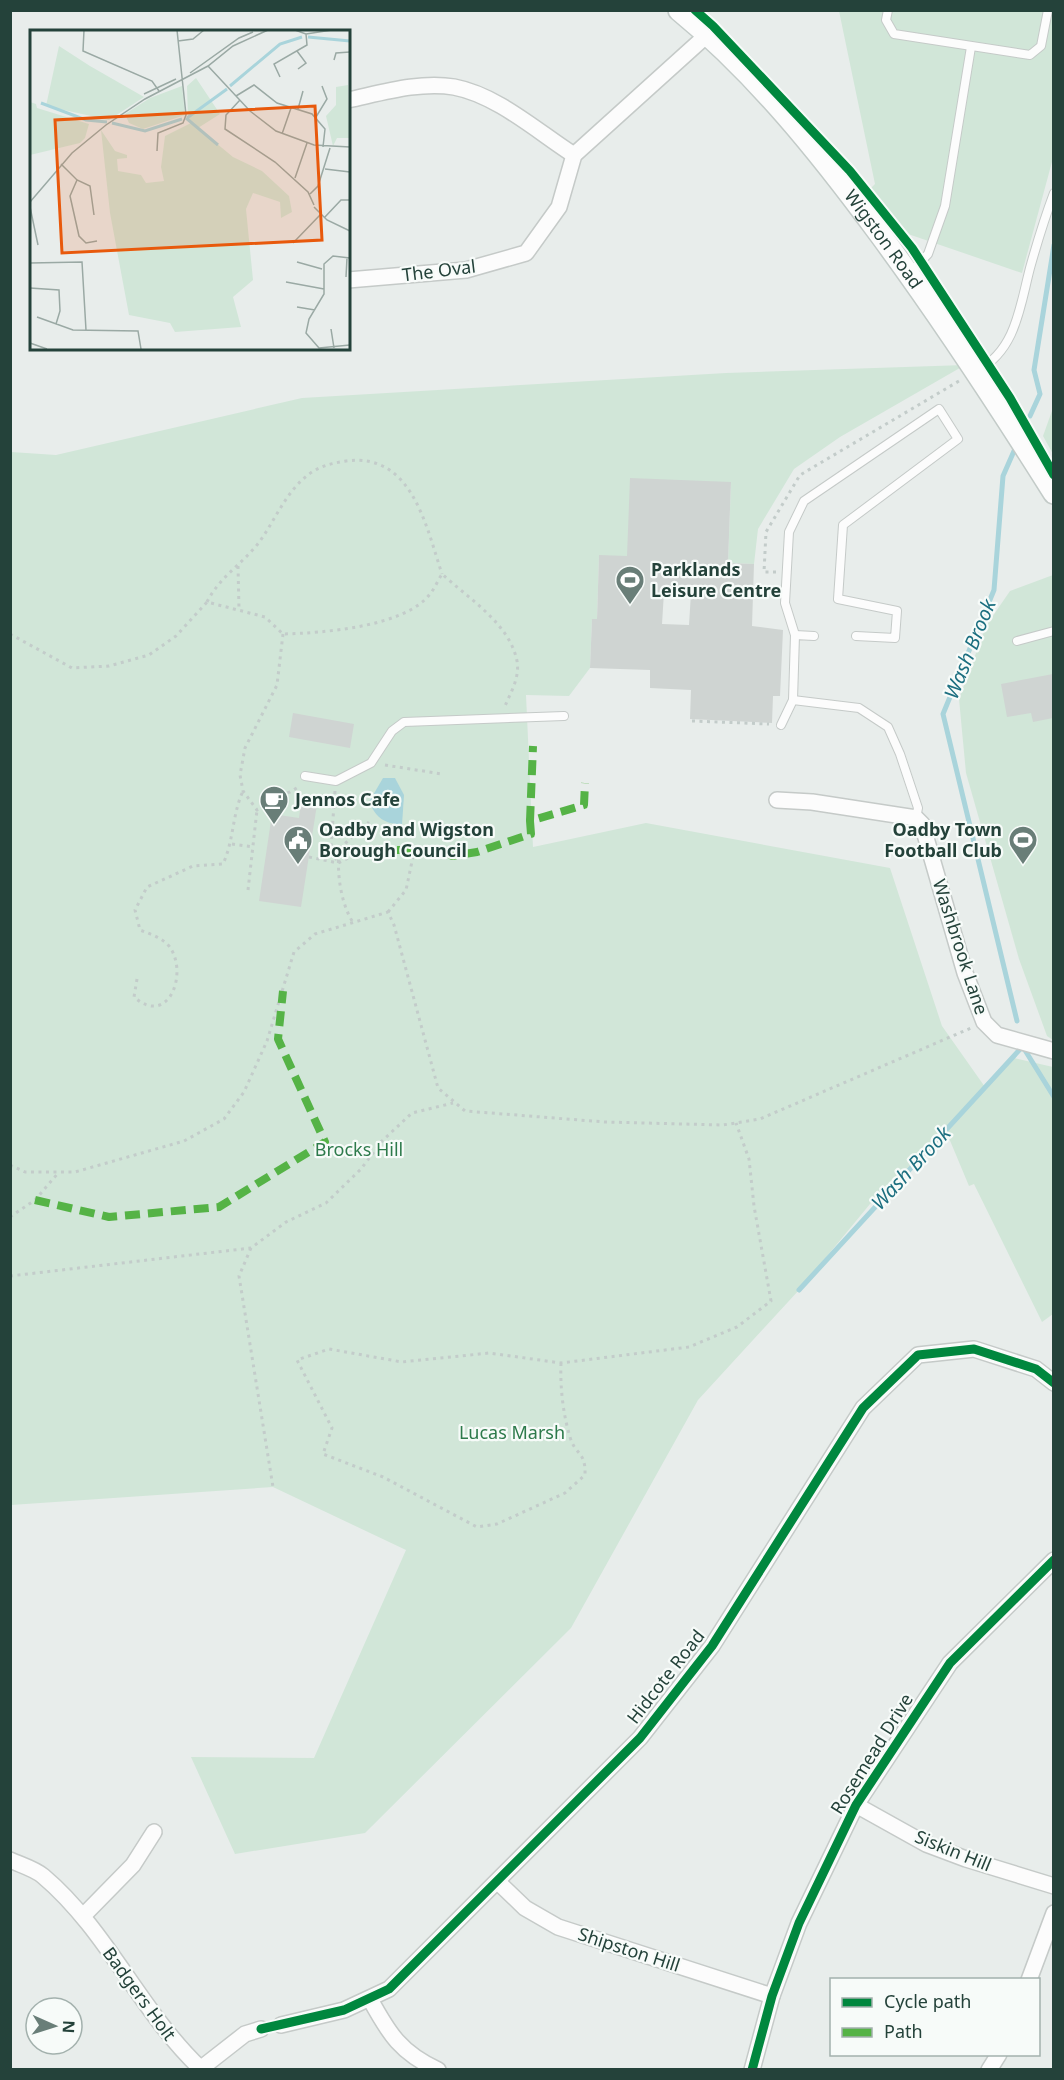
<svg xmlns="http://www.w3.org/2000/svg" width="1064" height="2080" font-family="'Noto Sans',sans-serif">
<rect width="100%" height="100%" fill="#e8edeb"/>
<!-- green -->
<g fill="#d1e6d8">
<path d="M839 11H1053V158L1022 273 908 234 871 188 875 184Z"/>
<path d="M965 365 840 437 794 469 758 529 754 564 728 563 731 482 627 556H599L597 619H592L590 668 569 696 526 695 533 847 646 823 890 868 942 1026 985 1087 1014 1058 1053 1067V1314L1042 1322 974 1184 969 1186 946 1131 870 1204 799 1290 698 1400 571 1628 365 1833 235 1854 191 1757 314 1758 406 1550 273 1487 11 1505V452L56 455 302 398 726 373Z"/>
<path d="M1053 408 1054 454H1053L1043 436Z"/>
<path d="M1053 575V1040L1047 1036 1019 959 966 773 959 699 986 626 1010 591Z"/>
</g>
<!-- water -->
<path fill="#a9d4db" d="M383 778H395L404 795 402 825C384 823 377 819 369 802Z"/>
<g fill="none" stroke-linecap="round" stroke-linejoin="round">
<!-- stream -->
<g stroke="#a9d4db" stroke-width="5">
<path d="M1030 416 1040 394 1034 370 1054 245"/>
<path d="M1014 451 1003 476 994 590 943 714 1017 1021"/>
<path d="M1023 1047 1054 1097"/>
<path d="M799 1290 1023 1046"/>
</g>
</g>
<!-- building -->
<g fill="#cfd4d2" fill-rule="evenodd">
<path d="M630 478 731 482 728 563 754 564 752 626 783 630 780 696H773L772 723 690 719 691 690 650 688V670L590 668 592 619H597L599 555 627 556ZM664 592 691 593 689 625 662 624Z"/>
<path d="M1053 674V718L1033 722 1031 713 1007 717 1001 684Z"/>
<path d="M293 713 354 724 350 748 289 737Z"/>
<path d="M302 795 318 798 301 907 259 901 272 814 299 818Z"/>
</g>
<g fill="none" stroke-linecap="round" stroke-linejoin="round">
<!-- lane casing -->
<g stroke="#c5cac8" stroke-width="10">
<g id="lane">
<path d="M888 10 886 20 894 34 1030 55 1041 46 1048 10"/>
<path d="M910 273 928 254 945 206 971 47"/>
<path d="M978 370C1016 350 1020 306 1030 268 1037 243 1045 217 1054 193"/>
<path d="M795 635 785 603 789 532 804 501 939 409 958 439 843 525 838 599 897 611 895 638 856 636"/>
<path d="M1017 641 1054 631"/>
<path d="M793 700 859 708 888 727 900 754 918 808 916 818"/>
<path d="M781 725 793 700 795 635 814 636"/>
<path d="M305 776 336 781 371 763 392 731 404 722 564 716"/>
</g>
</g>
<!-- street casing -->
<g stroke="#c5cac8" stroke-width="18">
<g id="street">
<path d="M348 100C381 93 420 81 454 87 497 95 538 132 574 155"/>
<path d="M348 280 466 270 526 253 559 207 574 155 708 34"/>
<path d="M777 800 812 802 916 818 922 824 965 973 984 1022 997 1035 1054 1051"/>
<path d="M856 1805 926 1844 966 1859 1054 1886"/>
<path d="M10 1860C21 1865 35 1869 43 1876 107 1930 140 2011 200 2068"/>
<path d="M498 1882 525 1908 558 1927 772 1996"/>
<path d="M83 1916 133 1865 154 1832"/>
<path d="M1029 1980 1054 1913"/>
<path d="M370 1999C389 2034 401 2053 438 2070"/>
<path d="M281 2025 344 2010 389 1989 640 1738 712 1646 863 1408 918 1355 974 1349 1036 1369 1054 1383"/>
<path d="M199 2070 245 2034 261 2029"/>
<path d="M752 2070 772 1996 799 1923 856 1805 950 1663 1054 1560"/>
<path d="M989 2070 999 2054"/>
</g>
</g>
<!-- secondary casing -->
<g stroke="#c3cbc8" stroke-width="24">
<g id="secondary">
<path id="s1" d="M679 10C756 73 820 153 879 233 941 317 998 404 1054 493"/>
</g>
</g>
<!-- path -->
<g stroke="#c3ccca" stroke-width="3" stroke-dasharray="3 4.5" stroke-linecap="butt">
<path d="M238 566 239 609"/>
<path d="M776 572H764L766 532 800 475 959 381"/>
<path d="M207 602C220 576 244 563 260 541 277 517 287 489 312 472 323 465 334 463 346 461 412 452 426 526 442 574"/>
<path d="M10 634 72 668 109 666 149 655 176 636 207 602 265 617 283 634C322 633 405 627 430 594 435 588 438 580 442 574 468 598 510 624 517 661 520 677 511 692 505 706"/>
<path d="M283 634 277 685 245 748 240 775 243 791 257 810 277 795 290 792 300 786"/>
<path d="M692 721 769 724"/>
<path d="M385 765 442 774"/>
<path d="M335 791 331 847 337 861"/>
<path d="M232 844 254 847"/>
<path d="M309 857 338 863 367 849 397 850"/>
<path d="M248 890 257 810"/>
<path d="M388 912 406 890 414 852"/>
<path d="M352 921C340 900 337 873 339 849L369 822"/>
<path d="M137 979 134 997C169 1028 189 972 169 946 161 937 150 934 140 930L135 910 147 887 193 866 223 864C234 840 232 815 243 791"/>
<path d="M10 1165 25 1172H75L184 1141 224 1119 244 1092 267 1041 294 952 315 934 388 912 394 925 438 1088 465 1111 605 1122 723 1125 760 1119 971 1028"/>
<path d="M10 1217 35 1200 59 1172"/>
<path d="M251 1248 239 1276 273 1487"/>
<path d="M10 1276 251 1248 286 1222 326 1203 361 1169 382 1141 412 1113 453 1103"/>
<path d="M561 1363C560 1387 563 1414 570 1437 575 1455 586 1451 585 1475L565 1493 497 1524 477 1527 383 1477 323 1454 332 1428 297 1360 329 1349 402 1362 489 1353 561 1363 689 1347 737 1327 771 1301 754 1206 749 1159 736 1123"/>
</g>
<!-- lane -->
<use href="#lane" stroke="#fcfcfc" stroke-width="8"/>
<!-- street -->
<use href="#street" stroke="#fcfcfc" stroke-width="15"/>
<!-- secondary -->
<use href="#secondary" stroke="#fcfcfc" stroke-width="21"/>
<!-- quiet -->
<g stroke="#55b346" stroke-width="8" stroke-dasharray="15 8" stroke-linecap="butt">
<path d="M530 821 533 746"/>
<path d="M397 850 445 851 452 856 477 852 531 834 530 821 584 805 585 783"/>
<path d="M35 1200 109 1217 219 1207 325 1142 278 1039 283 991"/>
</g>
<!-- cycleway casing -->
<g stroke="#f7fbf9" stroke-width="13">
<g id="cycleway">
<path d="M695 10 713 26 850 171 912 248 1010 398 1054 475"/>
<path d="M261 2029 344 2010 389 1989 640 1738 712 1646 863 1408 918 1355 974 1349 1036 1369 1054 1383"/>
<path d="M752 2070 772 1996 799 1923 856 1805 950 1663 1054 1560"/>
</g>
</g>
<!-- cycleway -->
<use href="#cycleway" stroke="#00873e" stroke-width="9"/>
</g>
<!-- icons -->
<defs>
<g id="stadium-pin" transform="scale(1.5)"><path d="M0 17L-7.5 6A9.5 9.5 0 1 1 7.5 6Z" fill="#697e78" stroke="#f7fbf9"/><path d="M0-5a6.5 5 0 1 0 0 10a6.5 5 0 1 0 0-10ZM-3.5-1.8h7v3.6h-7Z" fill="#fff"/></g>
<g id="cafe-pin" transform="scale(1.5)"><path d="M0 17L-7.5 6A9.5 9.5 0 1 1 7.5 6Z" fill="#697e78" stroke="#f7fbf9"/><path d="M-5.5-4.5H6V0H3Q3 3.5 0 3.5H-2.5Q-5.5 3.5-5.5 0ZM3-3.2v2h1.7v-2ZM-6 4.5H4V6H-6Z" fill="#fff"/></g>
<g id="civic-pin" transform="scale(1.5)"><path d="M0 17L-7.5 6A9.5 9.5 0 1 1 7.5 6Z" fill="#697e78" stroke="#f7fbf9"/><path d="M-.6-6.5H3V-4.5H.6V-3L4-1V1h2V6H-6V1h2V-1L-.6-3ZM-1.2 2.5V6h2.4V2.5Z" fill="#fff"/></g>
</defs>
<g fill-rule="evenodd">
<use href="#stadium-pin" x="630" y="580"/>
<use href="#cafe-pin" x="274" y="800"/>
<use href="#civic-pin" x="298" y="840"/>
<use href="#stadium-pin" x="1023" y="840"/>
</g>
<g text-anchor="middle" stroke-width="4.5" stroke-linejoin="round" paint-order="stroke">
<!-- street labels -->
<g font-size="18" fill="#24423a" stroke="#f7fbf9">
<text dy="6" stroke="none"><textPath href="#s1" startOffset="308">Wigston Road</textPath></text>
<text transform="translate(439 271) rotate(-7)" y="6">The Oval</text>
<text transform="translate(960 947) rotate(72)" y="6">Washbrook Lane</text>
<text transform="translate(666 1677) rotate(-52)" y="6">Hidcote Road</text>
<text transform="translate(872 1754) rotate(-58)" y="6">Rosemead Drive</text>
<text transform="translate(953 1851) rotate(22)" y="6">Siskin Hill</text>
<text transform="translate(629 1950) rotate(18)" y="6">Shipston Hill</text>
<text transform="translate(139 1994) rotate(54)" y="6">Badgers Holt</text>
</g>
<!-- poi labels -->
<g font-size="18" font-weight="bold" fill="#24423a" stroke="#f7fbf9" text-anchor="start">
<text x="651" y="576">Parklands<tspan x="651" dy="21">Leisure Centre</tspan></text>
<text x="295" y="806">Jennos Cafe</text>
<text x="319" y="836">Oadby and Wigston<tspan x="319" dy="21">Borough Council</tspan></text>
<text x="1002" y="836" text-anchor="end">Oadby Town<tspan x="1002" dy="21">Football Club</tspan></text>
</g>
<!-- park labels -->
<g font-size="18" fill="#2d7a4b" stroke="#f7fbf9">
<text x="359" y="1156">Brocks Hill</text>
<text x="512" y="1439">Lucas Marsh</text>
</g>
<!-- water labels -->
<g font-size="20" font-style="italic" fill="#1c6f80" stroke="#f7fbf9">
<text transform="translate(970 649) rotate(-68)" y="7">Wash Brook</text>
<text transform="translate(911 1168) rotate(-47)" y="7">Wash Brook</text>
</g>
</g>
<!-- overview -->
<g transform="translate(30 30)">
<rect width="320" height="320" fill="#e8edeb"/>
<path d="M29 16 60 36 114 67 79 90 16 76ZM166 48 190 84 168 98 203 127 232 141 259 166 262 182 251 188 250 172 223 163 216 179 223 250 203 267 211 297 145 302 140 293 99 285 80 183 71 100 85 121 97 125V128L87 129 88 141 111 145 116 153 134 151 131 137 135 106 161 93 158 89 157 56ZM318 55 319 108H307L303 116 296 86 306 75V57ZM152 56 155 85 113 99 99 93 95 84 120 68ZM0 72 6 74 7 78 59 94 55 108 50 113 0 125Z" fill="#d1e6d8"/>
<path fill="none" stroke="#a9d4db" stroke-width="3" d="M278 7 320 11M200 56 250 14 272 7M11 73 56 90 77 92M156 88 188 115M157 88 197 59M82 93 115 101 152 89"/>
<path fill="none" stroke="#9aa9a4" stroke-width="1.5" d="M54 0 53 21 122 51 129 61M276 4 302 0M148 11 163 9 174 0M267 21 276 33 268 39M304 30 306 23 320 22M178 36 220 81 246 101 284 115 320 117M160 43 209 8 223 2M250 47 244 34 277 15 276 4 265 0M114 64 146 49M206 66 224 55 247 73 282 84 295 99 293 117M210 70 196 85 195 99 245 132 278 162 284 175M268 79 273 61M286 87 297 69 292 56M252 104 261 78M127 121 128 103 153 93 156 85 147 0M31 134 47 150 60 156 64 185M295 139 320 142M265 148 277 113M47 150 40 166 49 206 56 213 67 211M280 164 288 156 300 118M0 172 42 123 76 95 115 69 178 36 203 16 238 0M0 177 8 215M284 177 297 190 320 201M294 188 311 170H320M263 213 290 185M320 228 303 226 294 234V264L279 289 276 303 289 318 320 315M267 232 292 239M0 233 52 232 56 300M316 247 317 228M256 252 294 259M0 258 29 260 30 281 26 294M267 277 285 280M7 287 43 300 108 301 111 319M301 299 304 318M0 313 17 319"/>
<path fill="#e8590c" fill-opacity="0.15" stroke="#e8590c" stroke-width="3" d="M285 76 292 210 32 223 25 90Z"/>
<rect width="320" height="320" fill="none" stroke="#24423a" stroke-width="3"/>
</g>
<!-- border -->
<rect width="1064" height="2080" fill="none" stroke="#24423a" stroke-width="24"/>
<!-- legend -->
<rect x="830" y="1978" width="210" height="78" fill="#f7fbf9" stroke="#a3b1ad" stroke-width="1.5"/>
<rect x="842" y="1998" width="30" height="9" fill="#00873e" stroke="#a3b1ad" stroke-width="1.5"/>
<text x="884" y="2008" font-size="18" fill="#24423a">Cycle path</text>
<rect x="842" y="2028" width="30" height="9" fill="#55b346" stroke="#a3b1ad" stroke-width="1.5"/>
<text x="884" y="2038" font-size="18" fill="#24423a">Path</text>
<!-- north arrow -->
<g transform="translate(54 2026) rotate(93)"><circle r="28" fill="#f7fbf9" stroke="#a3b1ad" stroke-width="1.5"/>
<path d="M0-4.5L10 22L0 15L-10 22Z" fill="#697e78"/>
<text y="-9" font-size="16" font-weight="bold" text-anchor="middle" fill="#24423a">N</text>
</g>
</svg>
